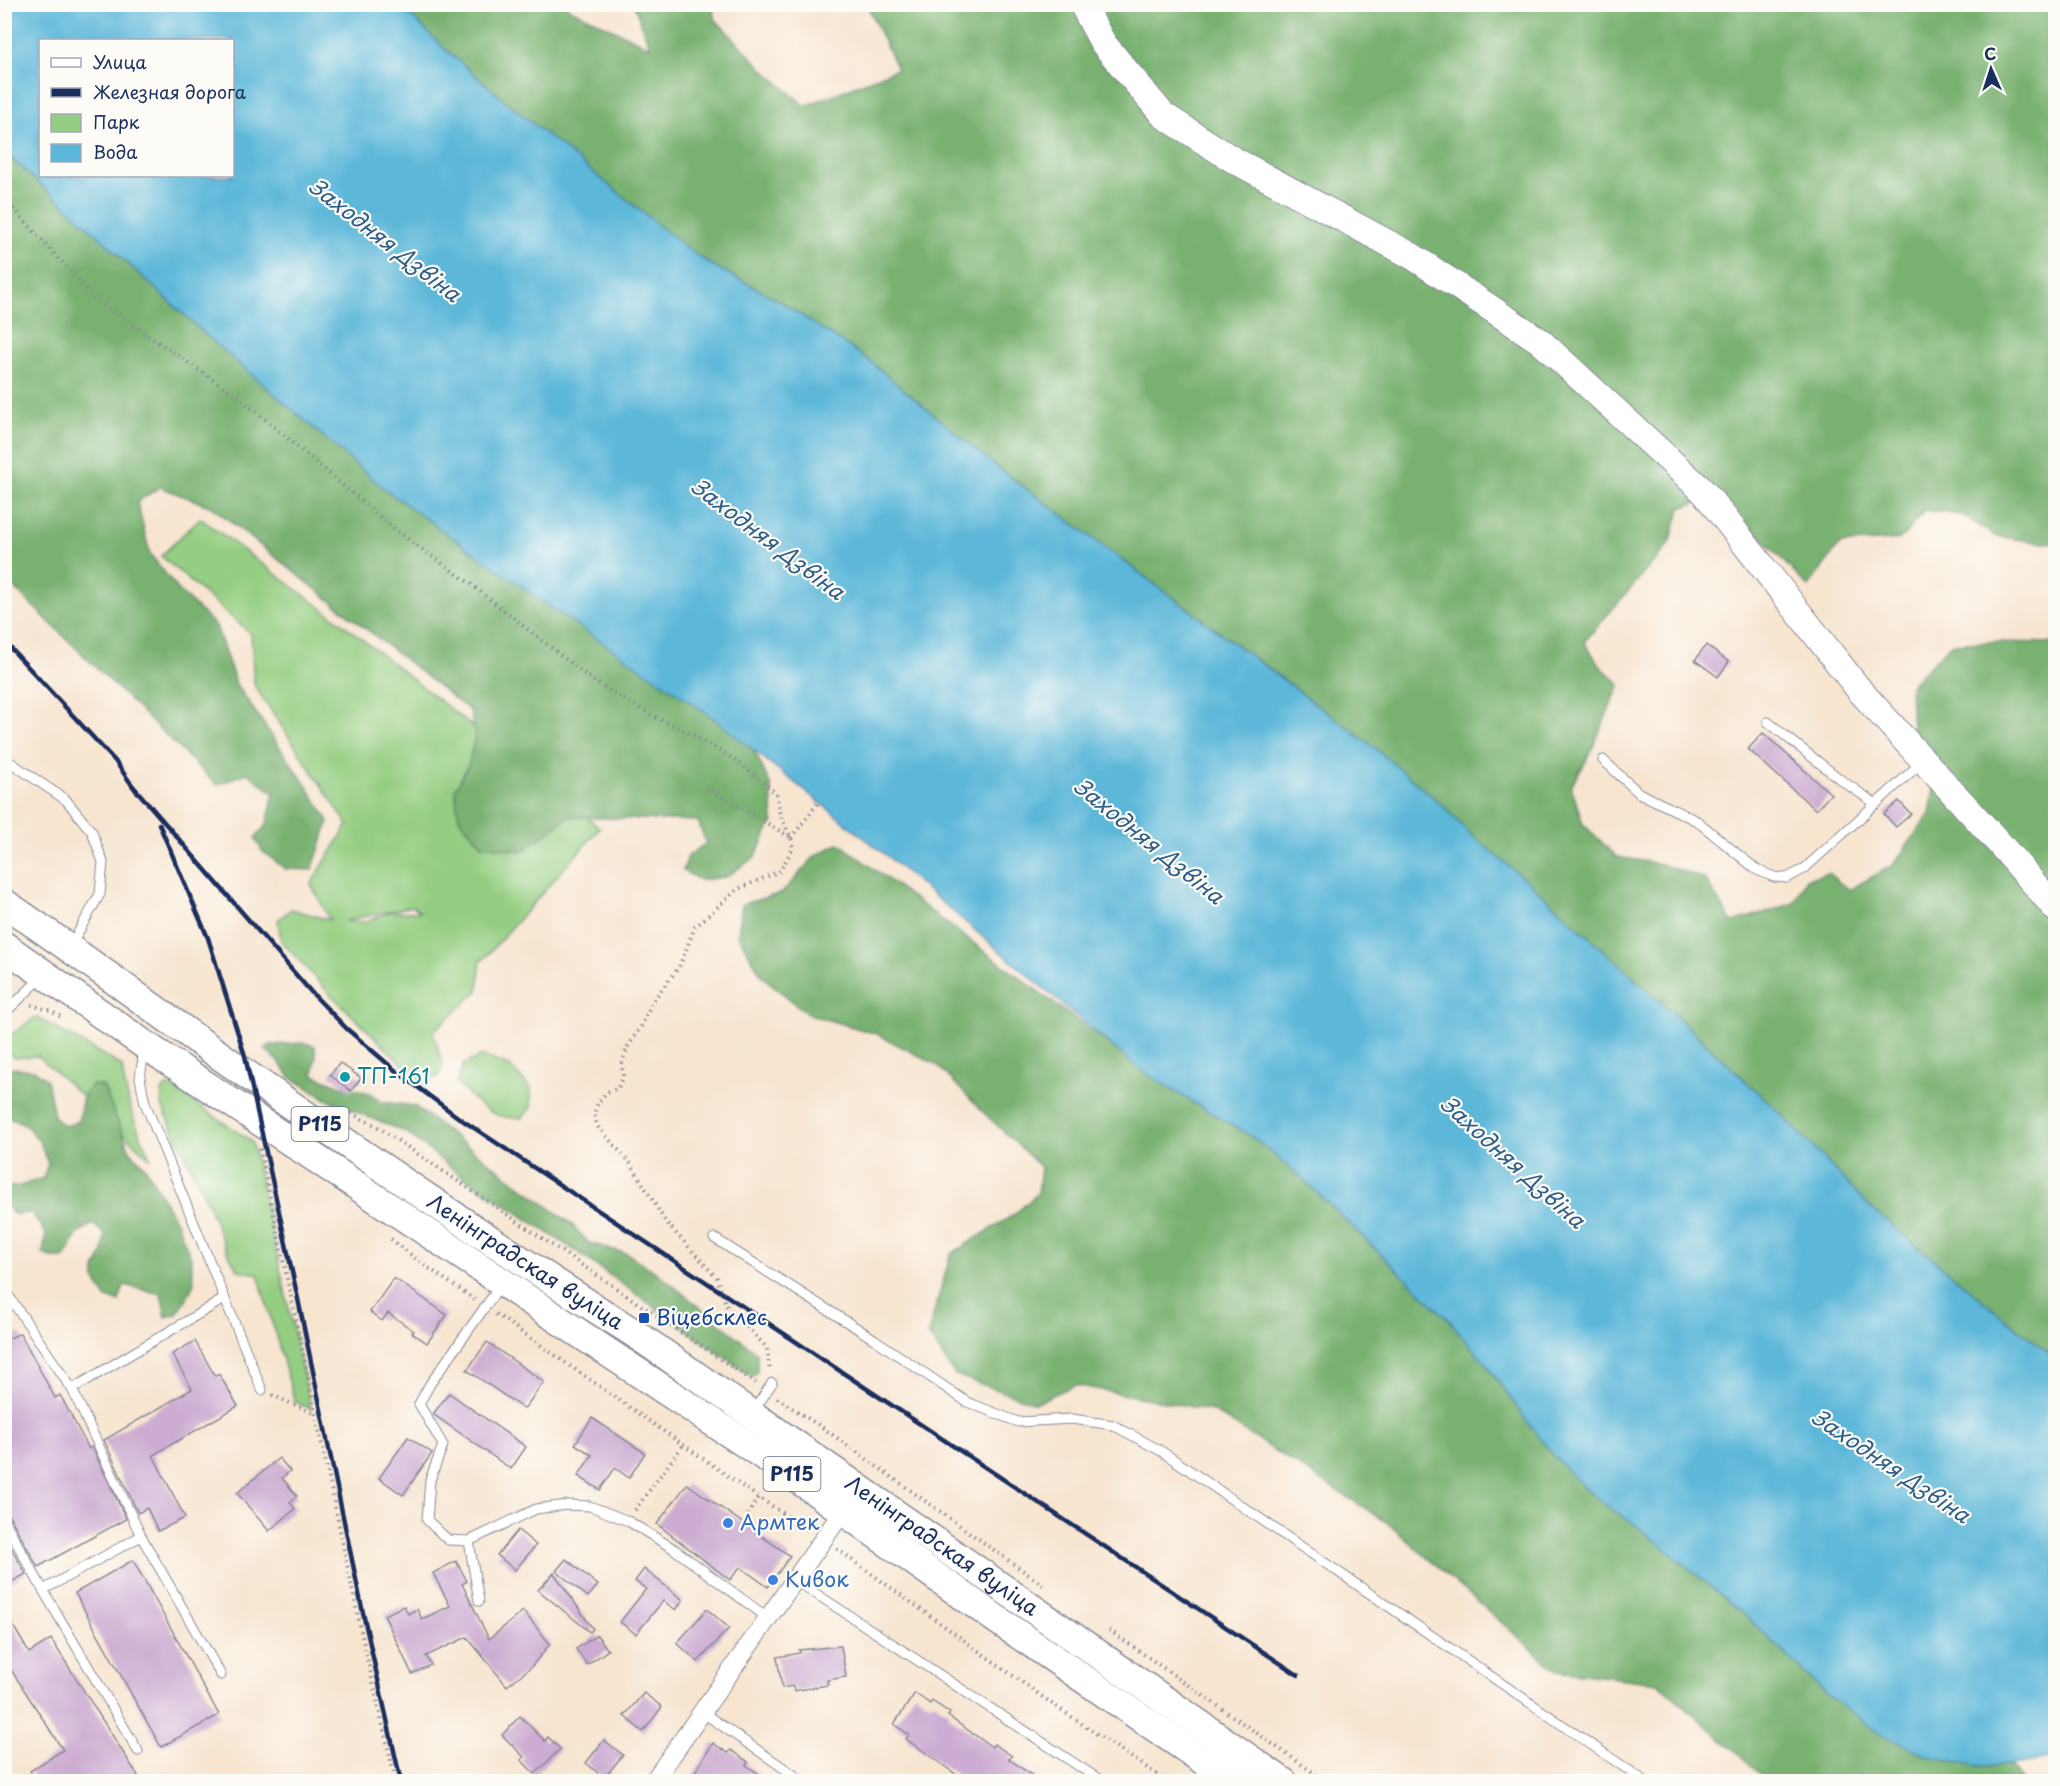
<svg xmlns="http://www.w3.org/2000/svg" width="2060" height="1786" font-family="'Playpen Sans',sans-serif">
<rect width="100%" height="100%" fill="#fdfcf7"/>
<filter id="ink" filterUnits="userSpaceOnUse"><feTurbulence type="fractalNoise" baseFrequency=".0167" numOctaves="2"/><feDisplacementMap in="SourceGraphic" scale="12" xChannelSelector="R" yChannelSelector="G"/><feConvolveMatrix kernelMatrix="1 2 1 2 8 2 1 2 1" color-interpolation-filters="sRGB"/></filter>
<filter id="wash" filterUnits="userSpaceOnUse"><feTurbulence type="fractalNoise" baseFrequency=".008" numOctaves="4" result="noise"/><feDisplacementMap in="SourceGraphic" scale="24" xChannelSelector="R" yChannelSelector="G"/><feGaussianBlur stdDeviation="1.35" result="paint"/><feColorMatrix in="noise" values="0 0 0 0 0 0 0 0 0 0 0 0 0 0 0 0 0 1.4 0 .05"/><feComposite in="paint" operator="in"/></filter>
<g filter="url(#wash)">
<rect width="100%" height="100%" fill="#f7e5d0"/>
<!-- green -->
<g fill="#95ce82" stroke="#587e70" stroke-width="1.5" fill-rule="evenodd">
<path d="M200 518 342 623 600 828 483 960 481 959 478 991 433 1032 443 1065 438 1077 419 1080 329 993 281 941 278 920 291 909 330 920 311 884 348 825 254 685 251 634 161 556ZM413 906 420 912H390L365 922 345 921Z"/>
<path d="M36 1017 122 1066C126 1102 136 1127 151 1159L38 1056 14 1058 5 1051 4 1040Z"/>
<path d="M481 1056 510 1066 531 1089V1108L522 1118C490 1120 478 1104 457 1083L463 1065Z"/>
<path d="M169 1085 252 1142 311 1409 295 1402 258 1274 238 1270 226 1250 208 1204 161 1104 162 1091Z"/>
</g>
<!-- forest -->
<g fill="#78b170" stroke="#4a7067" stroke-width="1.5">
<path d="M400 5H566L568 8 650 47 634 5H711L715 19 763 69 805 106 897 69 867 5H2055V542L2044 543 1995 536 1963 515 1925 510 1901 539 1840 544 1808 587 1720 494 1681 508 1669 544 1584 642 1601 667 1620 684 1589 756 1571 786 1583 824 1617 857 1661 864 1705 879 1732 922 1771 911 1794 903 1806 879 1828 873 1849 890 1893 865 1930 814 1937 766 1912 731 1910 686 1951 644 1994 642 2055 643V1358L1983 1301 1871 1208 1783 1116 1690 1029 1532 885 1469 833 1441 804 1371 745 993 464 867 359 778 300 712 265 688 249 505 101 445 49Z"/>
<path d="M4 153 71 211 215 343 382 487 556 611 707 713 753 748 771 786 773 821 755 857 726 877 700 880 683 871 688 856 706 843 698 821 569 817 522 851 482 845 459 819 455 790 469 763 475 736 470 711 212 507 160 487 137 502 150 554 180 592 216 626 236 684 306 785 329 821 312 870 286 869 263 852 255 838 267 824 274 793 247 773 217 785 5 579Z"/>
<path d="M839 843 1164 1085 1253 1137 1302 1178 1449 1320 1485 1363 1539 1438 1570 1474 1604 1504 1644 1531 1745 1615 1833 1700 1977 1766 2011 1765 2021 1781H1769L1658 1683 1557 1671 1385 1521 1213 1411 1075 1385 1035 1403 955 1375 928 1334 951 1254 1015 1214 1038 1193 1041 1167 984 1113 937 1065 877 1034 808 1014 762 976 738 935 742 904 782 893 815 856Z"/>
<path d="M304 1043 315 1046 316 1057 313 1075 341 1086 370 1093 382 1102 414 1106 570 1223 589 1243 628 1254 660 1275 757 1353V1371L752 1377 573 1249 459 1174 407 1133 328 1100 290 1077 279 1062 265 1049 270 1045Z"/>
<path d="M5 1067 34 1070 47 1080 54 1116 64 1126 78 1122 83 1097 91 1085 103 1086 130 1151 145 1167 177 1223 191 1258 194 1283 186 1301 177 1314 166 1317 161 1294 124 1285 119 1301 106 1298 95 1280V1269L103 1252 105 1235 93 1224 78 1233 65 1258H52L43 1253 46 1234 32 1213 14 1214 5 1205V1187L20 1186 43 1178 48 1164 40 1142 25 1124 5 1117Z"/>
</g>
<!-- water -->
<path fill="#5bb7d9" stroke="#3b739c" stroke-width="1.5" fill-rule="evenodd" d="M5 4 400 5 445 49 505 101 688 249 712 265 778 300 867 359 993 464 1371 745 1441 804 1469 833 1532 885 1690 1029 1783 1116 1871 1208 1983 1301 2055 1358V1758L2011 1765 1978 1766 1929 1756 1883 1735 1833 1700 1745 1615 1644 1531 1604 1504 1570 1474 1539 1438 1485 1363 1449 1320 1302 1178 1253 1137 1164 1085 1137 1067 887 856 707 713 556 611 382 487 215 343 71 211 5 153ZM40 40H232V176H40Z"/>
<g id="blocks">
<!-- building -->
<g fill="#ccacd2">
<path d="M1706 645 1729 662 1718 677 1695 660Z"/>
<path d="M1763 733 1831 794 1816 810 1748 749Z"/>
<path d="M1899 801 1911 814 1896 827 1884 814Z"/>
<path d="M340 1063 361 1078 351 1091 330 1075Z"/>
<path d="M394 1278 447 1315 427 1343 412 1333 414 1331 388 1313 382 1321 370 1312Z"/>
<path d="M20 1333 55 1398 60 1395 89 1449 92 1447 126 1519 38 1567 10 1517 4 1513V1341Z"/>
<path d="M195 1341 215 1376 219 1374 238 1406 153 1455 185 1518 158 1531 147 1508 138 1513 104 1440 192 1389 172 1354Z"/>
<path d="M487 1342 544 1382 524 1409 467 1370Z"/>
<path d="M449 1393 526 1447 511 1469 433 1414Z"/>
<path d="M592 1418 645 1453 629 1478 615 1468 600 1490 578 1476 592 1455 575 1444Z"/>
<path d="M408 1437 432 1453 403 1495 379 1478Z"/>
<path d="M279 1458 290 1471 282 1478 297 1496 290 1502 295 1509 269 1531 237 1493Z"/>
<path d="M687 1484 790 1556 768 1587 740 1567 730 1580 657 1524Z"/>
<path d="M518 1530 536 1545 515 1570 497 1555Z"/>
<path d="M4 1535 26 1574 4 1586Z"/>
<path d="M566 1559 598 1585 588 1597 556 1571Z"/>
<path d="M133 1560 219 1715 161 1747 75 1593Z"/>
<path d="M456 1561 467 1581 462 1584 489 1639 523 1611 550 1644 531 1667 507 1686 467 1637 426 1656 431 1665 412 1674 384 1615 404 1606 408 1614 417 1609 422 1619 450 1606 433 1573Z"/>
<path d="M644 1569 683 1600 676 1610 663 1601 636 1634 620 1622 646 1589 635 1581Z"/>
<path d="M554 1573 593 1629 590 1632 538 1590Z"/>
<path d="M707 1609 729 1628 698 1662 677 1643Z"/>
<path d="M4 1610 29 1653 51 1639 142 1782H37L30 1771 63 1750 4 1659Z"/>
<path d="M597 1635 608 1650 587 1665 576 1649Z"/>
<path d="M841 1646 846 1677 827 1680 828 1685 794 1691 793 1686 782 1688 777 1657 800 1653 799 1650Z"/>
<path d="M644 1693 662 1707 643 1732 624 1716Z"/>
<path d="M915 1693 930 1704 932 1701 950 1713 948 1716 992 1747 994 1744 1012 1756 1009 1759 1041 1782H967L906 1739 909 1735 894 1724Z"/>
<path d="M520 1716 545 1741 548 1737 560 1749 535 1774 521 1760 524 1757 502 1735Z"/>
<path d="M604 1740 623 1755 604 1778 586 1763Z"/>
<path d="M713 1743 728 1753 731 1750 740 1756 748 1762 746 1765 771 1782H703L693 1775Z"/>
</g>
</g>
</g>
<g filter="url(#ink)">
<use href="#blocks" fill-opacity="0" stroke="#898a97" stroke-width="1.5"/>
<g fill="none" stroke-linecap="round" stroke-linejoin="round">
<!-- lane casing -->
<g stroke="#898a97" stroke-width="11">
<g id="lane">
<path d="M1768 722 1841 780 1876 804"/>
<path d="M4 758 66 800 92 832 103 862 100 894 71 945"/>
<path d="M1603 760 1639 793 1697 821 1757 870 1774 877 1787 878 1804 869 1922 762"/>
<path d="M4 1014 43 976"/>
<path d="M144 1051 140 1078 145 1103 262 1390"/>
<path d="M714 1238 874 1339 967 1402 1018 1422 1072 1419 1113 1425 1161 1451 1646 1782"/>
<path d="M500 1286 430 1384 419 1404 443 1445 430 1480 427 1520 448 1540 469 1541 536 1509 567 1505 590 1506 628 1521 674 1549 768 1618"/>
<path d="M4 1289 72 1389 224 1299"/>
<path d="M753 1412 772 1383"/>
<path d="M4 1520 43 1590 141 1536 72 1389"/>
<path d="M141 1536 221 1675"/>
<path d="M469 1541 479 1601"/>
<path d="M795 1580 1103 1782"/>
<path d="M43 1590 138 1751"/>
<path d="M702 1712 804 1782"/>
<path d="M539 1780 541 1782"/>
<path d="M1197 1782 1207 1768"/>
</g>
</g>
<!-- street casing -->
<g stroke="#898a97" stroke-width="20">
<path id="street" d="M653 1782 848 1504"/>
</g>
<!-- secondary casing -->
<g stroke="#898a97" stroke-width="28">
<path id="secondary" d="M1082 4 1103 43 1163 115 1232 159 1412 256 1540 341 1704 492 1861 692 1999 843 2056 909"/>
</g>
<!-- primary casing -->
<g stroke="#898a97" stroke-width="31">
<g id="primary">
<path id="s1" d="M4 903C87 959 167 1019 249 1076 376 1164 504 1251 634 1333L1283 1782"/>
<path d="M4 946 145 1045 791 1474 996 1619 1235 1782"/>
</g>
</g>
<!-- path -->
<g stroke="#898a97" stroke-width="4" stroke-dasharray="1.5 4.5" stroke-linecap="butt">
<path d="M4 201 15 210 95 299 240 398 398 532 468 582 595 682 653 716 693 735 734 759 776 793 780 815 791 838 793 848 780 871 738 889 695 927 679 967 652 1002 642 1025 627 1048 622 1063 623 1076 618 1088 607 1092 599 1101 594 1113 597 1126 631 1164 665 1221 717 1278 726 1305 767 1348 770 1371"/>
<path d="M706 787 790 837"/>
<path d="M791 838 818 803"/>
<path d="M31 1005 49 1010 63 1018"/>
<path d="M340 1108 375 1125 756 1383"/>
<path d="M260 1149 363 1640 396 1782"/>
<path d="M391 1239 420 1262 475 1300"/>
<path d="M496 1314 758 1497 809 1530"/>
<path d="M272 1395 315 1414"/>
<path d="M777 1398 823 1428 1043 1585"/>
<path d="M635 1510 683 1445"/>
<path d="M748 1515 758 1497"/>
<path d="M837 1549 1051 1703 1168 1782"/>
<path d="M1109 1630 1327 1782"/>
</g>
<!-- lane -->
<use href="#lane" stroke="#fff" stroke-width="9"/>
<!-- street -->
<use href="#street" stroke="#fff" stroke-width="18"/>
<!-- secondary -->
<use href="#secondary" stroke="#fff" stroke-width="26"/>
<!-- primary -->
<use href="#primary" stroke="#fff" stroke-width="28"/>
<!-- rail -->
<g stroke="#1b2f5e" stroke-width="4.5">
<path d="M4 641 115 761 137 792"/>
<path d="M132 785 311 992 347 1029 396 1071 459 1118 1298 1675"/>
<path d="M159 824 208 938 245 1056 298 1299 363 1613 401 1782"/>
</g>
</g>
</g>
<!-- markers -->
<circle fill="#0f9aa8" stroke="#fdfcf7" stroke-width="2" cx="345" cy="1077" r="6"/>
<rect fill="#1a4fb4" stroke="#fdfcf7" stroke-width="2" x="638" y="1312" width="12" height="12" rx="3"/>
<g fill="#3f7fe0" stroke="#fdfcf7" stroke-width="2">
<circle cx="728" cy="1523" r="6"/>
<circle cx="773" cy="1580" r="6"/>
</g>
<g text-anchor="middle" stroke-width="4.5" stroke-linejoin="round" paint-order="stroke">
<!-- shield labels -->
<g fill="#fdfcf7" stroke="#5f6c8c" stroke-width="1.5">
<rect x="291.5" y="1107" width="57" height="34" rx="4.5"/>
<rect x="763.5" y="1457" width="57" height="34" rx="4.5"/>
</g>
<g font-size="20" font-weight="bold" fill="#1b2f5e">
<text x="320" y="1131">Р115</text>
<text x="792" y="1481">Р115</text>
</g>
<!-- culture labels -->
<g font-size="21" fill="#0d838f" stroke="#fdfcf7" text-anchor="start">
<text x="357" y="1084">ТП-161</text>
</g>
<!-- street labels -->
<g font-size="21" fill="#1b2f5e" stroke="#fdfcf7">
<text dy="7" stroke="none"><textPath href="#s1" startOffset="633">Ленінградская вуліца</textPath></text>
<text dy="7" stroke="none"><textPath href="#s1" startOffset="1137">Ленінградская вуліца</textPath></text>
</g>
<!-- transit labels -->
<g font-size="21" fill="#164399" stroke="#fdfcf7" text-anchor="start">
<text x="656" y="1325">Віцебсклес</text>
</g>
<!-- shop labels -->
<g font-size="21" fill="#366cbe" stroke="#fdfcf7" text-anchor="start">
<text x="740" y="1530">Армтек</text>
<text x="785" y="1587">Кивок</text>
</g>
<!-- water labels -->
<g font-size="22" font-style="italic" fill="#315f89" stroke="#fdfcf7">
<text transform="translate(385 240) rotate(38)" y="8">Заходняя Дзвіна</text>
<text transform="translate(768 539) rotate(37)" y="8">Заходняя Дзвіна</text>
<text transform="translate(1149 841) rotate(39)" y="8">Заходняя Дзвіна</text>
<text transform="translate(1513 1162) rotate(42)" y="8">Заходняя Дзвіна</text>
<text transform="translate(1891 1466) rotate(34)" y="8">Заходняя Дзвіна</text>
</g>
</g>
<!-- margin -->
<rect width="2060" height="1786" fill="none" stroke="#fdfcf7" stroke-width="24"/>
<!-- legend -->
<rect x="39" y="39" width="195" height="138" fill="#fdfcf7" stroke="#a3aaba" stroke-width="1.5"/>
<rect x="51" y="58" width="30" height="9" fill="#ffffff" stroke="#a3aaba" stroke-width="1.5"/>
<text x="93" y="69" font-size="18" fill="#1b2f5e">Улица</text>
<rect x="51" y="88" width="30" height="9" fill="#1b2f5e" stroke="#a3aaba" stroke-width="1.5"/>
<text x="93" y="99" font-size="18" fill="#1b2f5e">Железная дорога</text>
<rect x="51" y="114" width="30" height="18" fill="#95ce82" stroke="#a3aaba" stroke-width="1.5"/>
<text x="93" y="129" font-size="18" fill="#1b2f5e">Парк</text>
<rect x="51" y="144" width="30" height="18" fill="#5bb7d9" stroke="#a3aaba" stroke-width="1.5"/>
<text x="93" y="159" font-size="18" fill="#1b2f5e">Вода</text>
<!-- north arrow -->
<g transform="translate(1991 69) rotate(357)" stroke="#fdfcf7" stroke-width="4.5" paint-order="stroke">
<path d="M0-4.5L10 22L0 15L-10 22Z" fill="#1b2f5e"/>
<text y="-9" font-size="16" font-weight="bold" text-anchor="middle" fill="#1b2f5e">С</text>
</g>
</svg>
